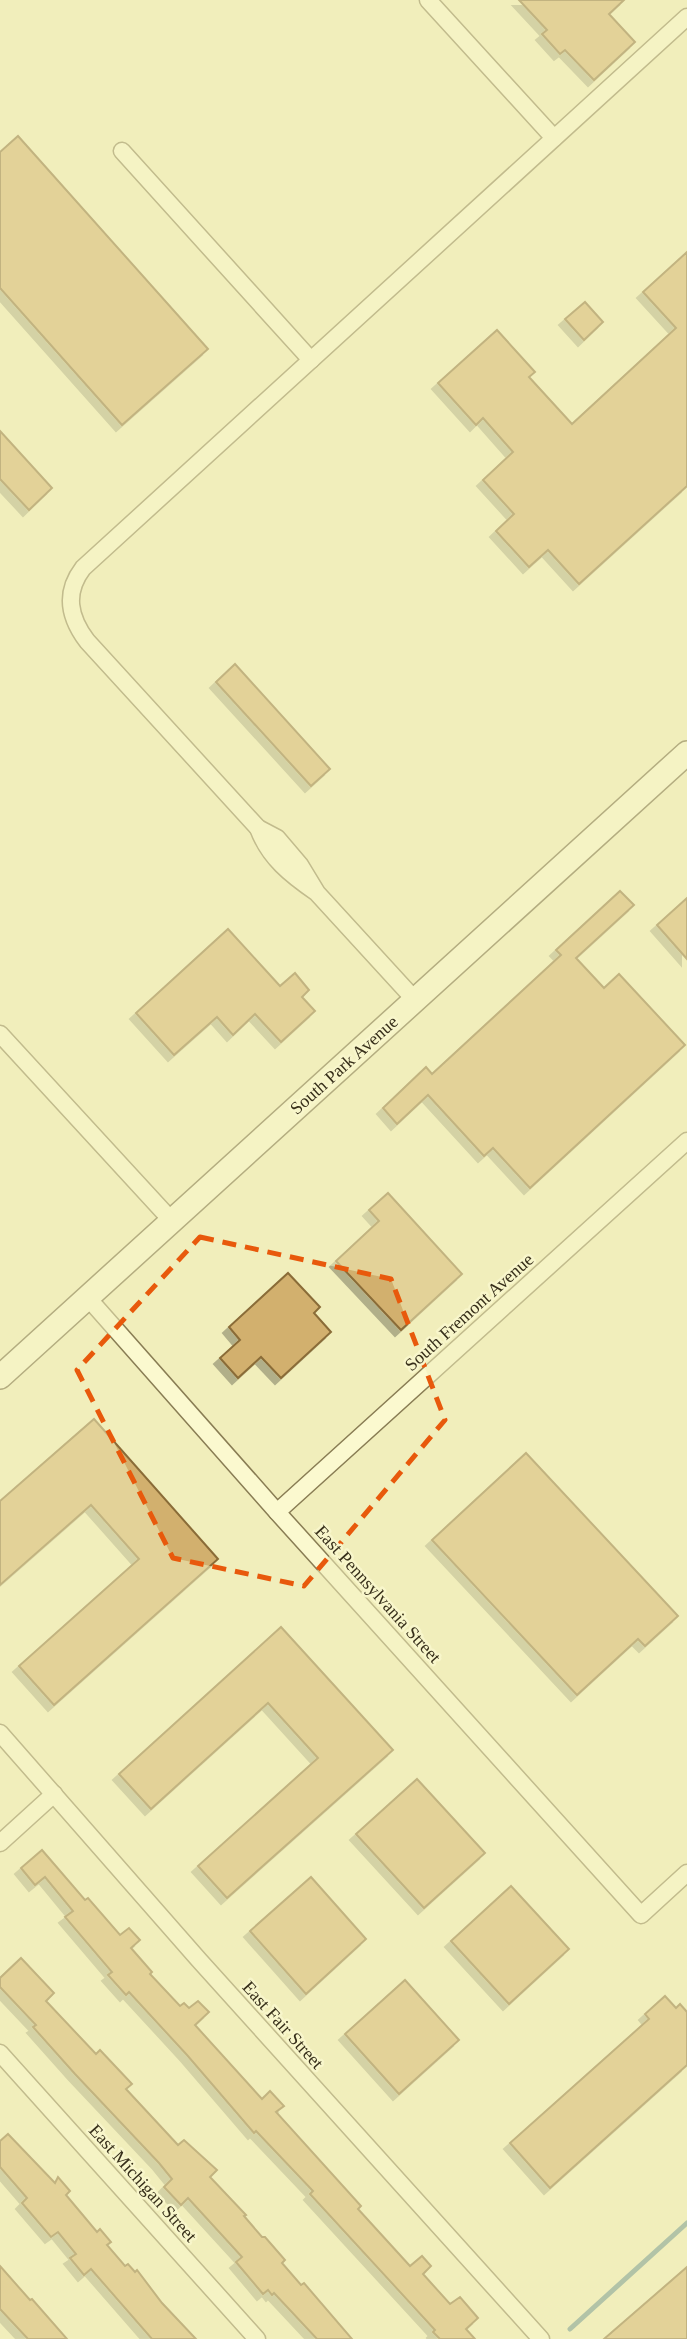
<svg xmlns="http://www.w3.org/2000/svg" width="687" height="2339" font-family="'Times New Roman',serif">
<defs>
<filter id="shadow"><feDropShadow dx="-6" dy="6" stdDeviation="0" flood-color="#0004"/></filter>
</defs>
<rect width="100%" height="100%" fill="#f1eebb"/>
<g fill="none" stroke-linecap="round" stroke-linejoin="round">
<!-- stream -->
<path stroke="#678f8f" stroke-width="5" d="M570 2329 687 2223"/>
</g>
<!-- building -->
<g fill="#d2b06e" stroke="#8a6c38" stroke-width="2" filter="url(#shadow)">
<path d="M519 0H624L609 14 635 42 594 80 565 50 560 54 542 34 547 30Z"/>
<path d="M18 136 208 349 122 425 0 288V152Z"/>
<path d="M687 252V486L579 584 548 550 529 567 496 531 514 514 483 480 513 452 483 418 476 425 438 383 497 330 535 372 529 377 572 424 676 328 643 292Z"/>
<path d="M585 302 603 322 584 340 565 319Z"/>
<path d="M0 431 52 488 29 510 0 479Z"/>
<path d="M235 664 330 769 311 786 216 682Z"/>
<path d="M620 891 634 905 576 958 604 988 619 974 685 1045 530 1188 493 1148 484 1156 428 1095 397 1124 383 1108 426 1067 432 1074 561 955 556 950Z"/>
<path d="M687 898V959L657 925Z"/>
<path d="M228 929 280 986 295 973 309 990 302 997 315 1011 281 1042 255 1014 233 1035 217 1017 174 1055 136 1013Z"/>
<path d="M388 1193 462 1274 401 1330 336 1261 379 1221 369 1210Z"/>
<path d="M288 1273 320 1307 314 1313 331 1332 281 1378 261 1357 238 1378 220 1358 240 1340 229 1327Z"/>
<path d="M94 1419 218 1559 54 1705 19 1666 139 1559 91 1505 0 1585V1501Z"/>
<path d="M526 1453 678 1616 645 1646 638 1639 577 1695 432 1540Z"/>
<path d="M281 1627 393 1750 227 1898 198 1866 318 1758 268 1703 151 1809 119 1774Z"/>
<path d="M417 1779 485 1853 424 1908 356 1834Z"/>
<path d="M42 1850 85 1900 88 1898 120 1935 129 1928 140 1940 131 1948 152 1972 150 1974 180 2006 184 2003 189 2008 198 2001 209 2012 195 2025 262 2099 270 2091 284 2106 276 2112 361 2206 358 2209 410 2266 422 2256 431 2266 423 2274 450 2304 460 2297 478 2318 466 2329 475 2339H440L433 2332 435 2330 310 2194 313 2191 256 2131 254 2133 187 2055 129 1992 126 1995 108 1975 112 1972 65 1917 73 1911 45 1877 35 1885 21 1868Z"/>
<path d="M311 1877 366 1939 306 1994 250 1931Z"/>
<path d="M511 1886 569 1949 509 2004 451 1941Z"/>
<path d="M21 1958 54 1993 46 2001 96 2054 100 2050 132 2084 126 2089 178 2145 184 2140 217 2170 210 2177 246 2215 244 2216 262 2237H265L285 2260 282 2263 301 2285 304 2283 352 2339H317L274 2293 272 2295 268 2290 263 2294 236 2262 242 2257 188 2198 181 2205 164 2187 172 2179 159 2163 75 2074 33 2027 36 2025 0 1987V1978Z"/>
<path d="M405 1980 459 2040 399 2094 345 2034Z"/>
<path d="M665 1996 676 2008 680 2004 687 2012V2065L550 2188 510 2143 649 2019 645 2014Z"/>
<path d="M8 2134 55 2183 58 2177 70 2191 66 2195 97 2232 100 2229 111 2242 107 2245 125 2266 128 2264 135 2272 137 2270 162 2303 196 2339H152L91 2269 84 2275 70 2258 76 2254 58 2232 51 2237 22 2203 27 2198 0 2167V2141Z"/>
<path d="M0 2266 30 2300 32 2299 67 2339H28L0 2309Z"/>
<path d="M687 2267V2339H604Z"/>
</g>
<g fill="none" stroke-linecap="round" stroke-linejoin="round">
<!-- street casing -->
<g stroke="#897d54" stroke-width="19">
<g id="street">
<path d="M428 0 554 138"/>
<path d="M122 151 311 360"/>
<path d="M258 828 87 641C69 617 64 593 83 568L687 17"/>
<path d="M317 893C291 875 269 858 258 828L277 838 300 865 317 893 415 1000"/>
<path d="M0 1034 172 1221"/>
<path d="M88 1298 277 1512 641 1915 687 1873"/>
<path d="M277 1512 687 1141"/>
<path d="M0 1733 199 1960 541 2339"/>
<path d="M0 1843 54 1794"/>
<path d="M0 2053 257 2339"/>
</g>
</g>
<!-- secondary casing -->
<g stroke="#6b5d38" stroke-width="26">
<path id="secondary" d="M0 1377 687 753"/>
</g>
<!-- street -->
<use href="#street" stroke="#fbf9cf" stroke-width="16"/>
<!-- secondary -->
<use href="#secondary" stroke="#fbf9cf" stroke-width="23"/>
</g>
<!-- marked area -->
<path d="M0 0H687V2339H0ZM200 1237 391 1279 445 1420 304 1586 173 1558 77 1370Z" fill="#f1eebb" fill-opacity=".55" fill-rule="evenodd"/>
<path fill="none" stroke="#e8590c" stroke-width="5" stroke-dasharray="14 9" stroke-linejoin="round" d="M200 1237 391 1279 445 1420 304 1586 173 1558 77 1370Z"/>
<g text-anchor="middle" stroke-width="5" stroke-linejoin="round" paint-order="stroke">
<!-- street labels -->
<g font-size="18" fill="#372f1a" stroke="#f8f6cb">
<text transform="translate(344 1065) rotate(-42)" y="6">South Park Avenue</text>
<text transform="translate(469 1312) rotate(-42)" y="6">South Fremont Avenue</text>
<text transform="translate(378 1594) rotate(48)" y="6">East Pennsylvania Street</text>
<text transform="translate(283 2025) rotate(48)" y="6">East Fair Street</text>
<text transform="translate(143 2183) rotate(48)" y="6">East Michigan Street</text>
</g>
</g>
</svg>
